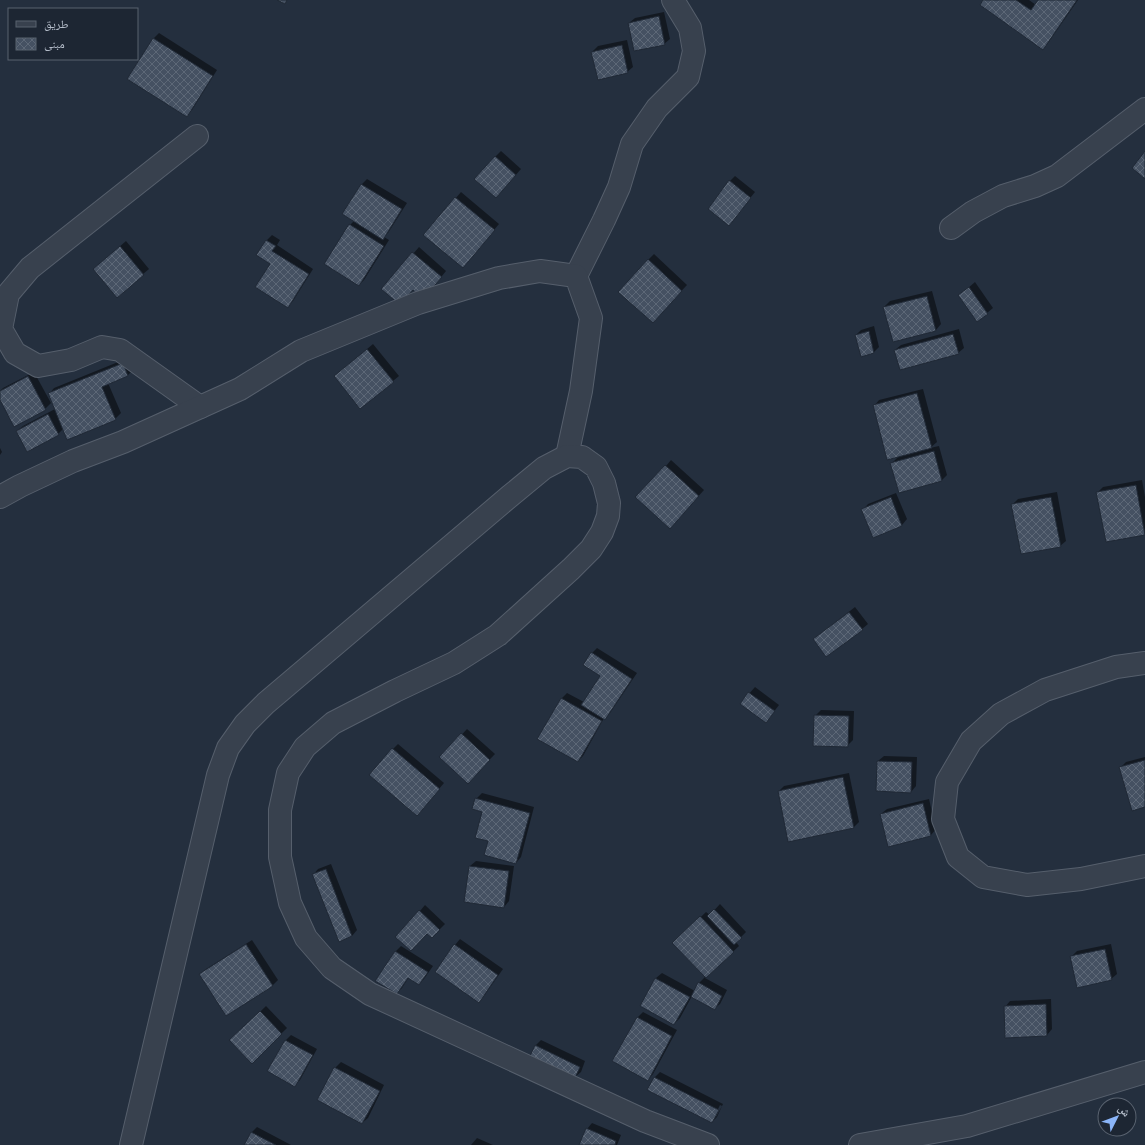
<svg xmlns="http://www.w3.org/2000/svg" width="1145" height="1145" font-family="'Archivo Narrow','Noto Naskh Arabic',sans-serif">
<defs>
<pattern id="building-cross-hatch" width="8" height="8" patternUnits="userSpaceOnUse"><rect width="8" height="8" fill="#455162"/><path d="M0 0l8 8M0 8l8-8" fill="none" stroke="#5d6877"/></pattern>
</defs>
<rect width="100%" height="100%" fill="#242f3e"/>
<!-- shadow -->
<g fill="#0007" fill-rule="evenodd">
<path d="M985 0H1029L1036 5 1039 0H1078L1048 43 1043 48Z"/>
<path d="M664 12 670 39 664 44 629 23 635 18Z"/>
<path d="M159 33 217 70 192 110 186 115 154 38Z"/>
<path d="M627 40 633 67 627 72 592 52 598 46Z"/>
<path d="M501 151 521 169 501 192 495 157Z"/>
<path d="M735 176 755 192 729 224 730 181Z"/>
<path d="M367 179 407 203 388 233 384 237 389 240 364 280 359 285 326 264 350 225 354 221 343 214 362 184Z"/>
<path d="M461 192 499 224 463 267 425 234Z"/>
<path d="M272 235 280 240 277 245 313 269 293 301 288 306 271 264 257 255 267 240Z"/>
<path d="M126 241 149 269 117 296 94 269Z"/>
<path d="M419 247 446 271 429 292 413 289H383Z"/>
<path d="M654 254 687 285 658 316 648 260Z"/>
<path d="M975 282 993 308 987 313 960 295Z"/>
<path d="M932 291 941 324 936 330 893 341 884 307 890 301Z"/>
<path d="M874 326 879 347 874 352 856 335 861 330Z"/>
<path d="M959 329 964 348 958 353 895 350 901 345Z"/>
<path d="M373 344 399 376 360 408 341 371Z"/>
<path d="M128 358 133 370 128 375 108 383 121 413 115 419 63 429 58 434 17 431 23 426 55 409 49 394 54 388Z"/>
<path d="M34 372 51 403 45 409 0 398V391L3 388Z"/>
<path d="M923 389 937 442 930 448 939 446 947 475 942 480 892 463 899 456 874 406 879 400Z"/>
<path d="M0 448 2 452 0 455Z"/>
<path d="M671 460 704 490 675 522 666 466Z"/>
<path d="M1142 480 1145 497V534L1107 541 1098 492 1103 487Z"/>
<path d="M1057 492 1066 541 1060 546 1013 504 1018 499Z"/>
<path d="M896 493 907 519 902 525 873 536 863 510 868 504Z"/>
<path d="M855 607 868 624 862 629 814 639Z"/>
<path d="M597 648 637 673 610 713 604 718 583 756 578 761 538 739 562 698 567 693 584 702 602 676 592 653Z"/>
<path d="M755 687 779 705 766 722 741 703Z"/>
<path d="M821 710 854 711 853 740 847 746 815 716Z"/>
<path d="M467 729 495 754 468 782 441 757Z"/>
<path d="M398 744 444 783 422 809 393 749Z"/>
<path d="M884 756 917 757 916 786 911 792 878 761Z"/>
<path d="M1145 757V806L1120 768 1126 762Z"/>
<path d="M849 773 859 822 854 827 779 791 784 786Z"/>
<path d="M482 793 534 807 521 857 516 863 489 840 483 811 476 799Z"/>
<path d="M929 799 936 829 931 835 889 846 881 814 887 809Z"/>
<path d="M476 861 514 866 509 901 504 907 470 866Z"/>
<path d="M331 864 357 930 352 936 339 941 313 875 318 869Z"/>
<path d="M720 904 746 932 736 942 739 946 705 978 727 990 720 1004 714 1009 692 996 680 1018 674 1024 641 1006 656 978 662 973 695 991 699 983 706 976 674 943 706 912 710 915Z"/>
<path d="M425 905 445 924 432 937 420 911Z"/>
<path d="M460 939 503 969 484 996 478 1002 436 972 455 945Z"/>
<path d="M252 940 278 980 272 986 200 974 206 969Z"/>
<path d="M1111 944 1117 974 1111 979 1071 957 1077 951Z"/>
<path d="M401 946 433 966 424 979 419 984 409 977 402 988 397 993 377 981 396 951Z"/>
<path d="M1051 999 1052 1029 1047 1035 1006 1037 1005 1007 1010 1001Z"/>
<path d="M266 1006 287 1028 252 1062 231 1040Z"/>
<path d="M643 1012 677 1030 653 1074 648 1080 614 1061 638 1017Z"/>
<path d="M291 1035 317 1049 300 1080 295 1085 286 1040Z"/>
<path d="M541 1040 585 1061 581 1072 575 1077 531 1055 536 1045Z"/>
<path d="M341 1062 384 1085 368 1118 362 1123 318 1100 335 1068Z"/>
<path d="M660 1072 723 1104 717 1117 712 1122 649 1090 655 1077ZM720 1105 722 1106 716 1117H714Z"/>
<path d="M592 1123 621 1135 617 1145H580L587 1129Z"/>
<path d="M257 1127 291 1145H245L252 1132Z"/>
<path d="M477 1138 493 1145H471Z"/>
</g>
<!-- building -->
<g fill="url(#building-cross-hatch)" stroke="#1f2835">
<path d="M277 0H287L285 4Z"/>
<path d="M983 0H1016L1031 10 1038 0H1077L1043 50 980 5Z"/>
<path d="M659 16 665 45 634 51 628 23Z"/>
<path d="M153 38 213 76 187 117 127 79Z"/>
<path d="M622 45 628 73 598 80 591 52Z"/>
<path d="M1145 151V179L1132 168Z"/>
<path d="M495 156 516 175 496 198 474 179Z"/>
<path d="M729 180 751 198 729 226 708 209Z"/>
<path d="M361 184 402 209 383 240 342 214Z"/>
<path d="M455 197 495 230 463 268 423 235Z"/>
<path d="M349 224 384 246 359 286 324 264Z"/>
<path d="M266 240 276 246 272 251 309 274 288 308 255 287 270 264 256 255Z"/>
<path d="M120 246 144 275 117 298 93 269Z"/>
<path d="M412 252 442 277 423 299 413 290 400 305 381 289Z"/>
<path d="M648 259 682 291 653 323 618 292Z"/>
<path d="M969 287 988 314 977 322 958 295Z"/>
<path d="M927 296 936 331 893 342 883 307Z"/>
<path d="M869 331 874 353 861 357 855 335Z"/>
<path d="M953 334 959 354 900 370 894 350Z"/>
<path d="M367 349 394 382 360 409 334 376Z"/>
<path d="M123 363 128 376 102 387 116 420 67 440 48 393Z"/>
<path d="M28 376 46 410 14 427 0 400V391Z"/>
<path d="M917 393 932 448 887 460 873 405Z"/>
<path d="M48 414 59 435 27 452 16 431Z"/>
<path d="M934 451 942 481 899 493 890 463Z"/>
<path d="M665 465 699 496 670 529 635 497Z"/>
<path d="M1136 485 1145 535 1106 542 1096 492Z"/>
<path d="M891 497 902 526 873 538 861 509Z"/>
<path d="M1051 497 1061 547 1021 554 1011 504Z"/>
<path d="M849 612 863 630 826 657 813 639Z"/>
<path d="M591 652 632 679 605 720 581 705 600 676 583 665Z"/>
<path d="M748 692 775 711 766 723 740 704Z"/>
<path d="M561 698 602 721 578 762 537 739Z"/>
<path d="M814 715 849 716 848 747 813 746Z"/>
<path d="M461 733 490 760 468 784 439 757Z"/>
<path d="M392 748 440 789 417 816 369 775Z"/>
<path d="M1145 760V807L1132 811 1119 767Z"/>
<path d="M877 761 912 762 911 793 876 791Z"/>
<path d="M843 777 854 828 788 842 778 791Z"/>
<path d="M475 798 530 813 516 864 484 855 488 841 475 838 482 812 472 809Z"/>
<path d="M923 803 931 836 888 847 880 814Z"/>
<path d="M469 866 509 871 504 908 464 902Z"/>
<path d="M326 869 352 936 339 942 312 874Z"/>
<path d="M714 909 742 938 734 945 707 916Z"/>
<path d="M419 910 440 930 432 938 427 934 411 951 395 937Z"/>
<path d="M700 916 734 952 706 978 672 943Z"/>
<path d="M246 944 273 986 226 1016 199 974Z"/>
<path d="M454 944 498 975 479 1003 435 972Z"/>
<path d="M1105 949 1112 980 1077 988 1070 956Z"/>
<path d="M395 951 428 972 419 985 408 978 397 994 375 981Z"/>
<path d="M655 978 690 997 674 1025 640 1006Z"/>
<path d="M698 982 722 996 715 1010 691 997Z"/>
<path d="M1046 1004 1047 1036 1005 1038 1004 1006Z"/>
<path d="M260 1011 282 1034 252 1064 229 1040Z"/>
<path d="M637 1017 672 1036 648 1081 612 1061Z"/>
<path d="M285 1040 313 1055 295 1087 267 1071Z"/>
<path d="M535 1045 580 1067 575 1078 530 1056Z"/>
<path d="M334 1067 380 1091 362 1124 317 1100Z"/>
<path d="M654 1077 719 1110 712 1123 647 1090Z"/>
<path d="M586 1128 616 1141 615 1145H579Z"/>
<path d="M251 1132 276 1145H244Z"/>
</g>
<g fill="none" stroke-linecap="round" stroke-linejoin="round">
<!-- minor casing -->
<g stroke="#565f6c" stroke-width="24">
<g id="minor">
<path d="M197 136 30 268 8 294 1 329 15 353 38 366 71 360 102 347 120 350 200 407"/>
<path d="M951 228 973 212 1003 196 1035 186 1057 176 1145 109"/>
<path d="M576 276 604 220 619 187 632 144 657 108 688 77 694 51 690 28 673 0"/>
<path d="M0 497 20 486 73 461 123 442 240 389 301 351 418 303 499 278 540 271 576 276 591 318 581 391 567 456"/>
</g>
</g>
<!-- tertiary casing -->
<g stroke="#565f6c" stroke-width="24">
<g id="tertiary">
<path d="M1145 663 1116 667 1045 690 1001 714 971 741 947 782 943 819 958 857 983 877 1027 885 1081 879 1145 866"/>
<path d="M131 1145 218 775 228 748 245 724 266 703 510 496 544 468 567 456 582 457 596 467 604 483 609 503 608 516 602 532 591 549 571 569 498 635 454 663 395 691 333 723 305 747 288 773 280 810V857L290 903 306 938 332 968 370 994 645 1121 708 1145"/>
<path d="M860 1145 967 1126 1145 1072"/>
</g>
</g>
<!-- minor -->
<use href="#minor" stroke="#38414e" stroke-width="22"/>
<!-- tertiary -->
<use href="#tertiary" stroke="#38414e" stroke-width="22"/>
</g>
<!-- legend -->
<rect x="8" y="8" width="130" height="52" fill="#1d2633" stroke="#59626f"/>
<rect x="16" y="21" width="20" height="6" fill="#38414e" stroke="#59626f"/>
<text x="44" y="28" font-size="12" fill="#b4bcc9">طريق</text>
<rect x="16" y="38" width="20" height="12" fill="url(#building-cross-hatch)" stroke="#59626f"/>
<text x="44" y="48" font-size="12" fill="#b4bcc9">مبنى</text>
<!-- north arrow -->
<g transform="translate(1117 1117) rotate(48)"><circle r="19" fill="#1d2633" stroke="#59626f"/>
<path d="M0-3L7 15L0 10L-7 15Z" fill="#8ab4f8"/>
<text y="-6" font-size="11" font-weight="bold" text-anchor="middle" fill="#b4bcc9">ش</text>
</g>
</svg>
